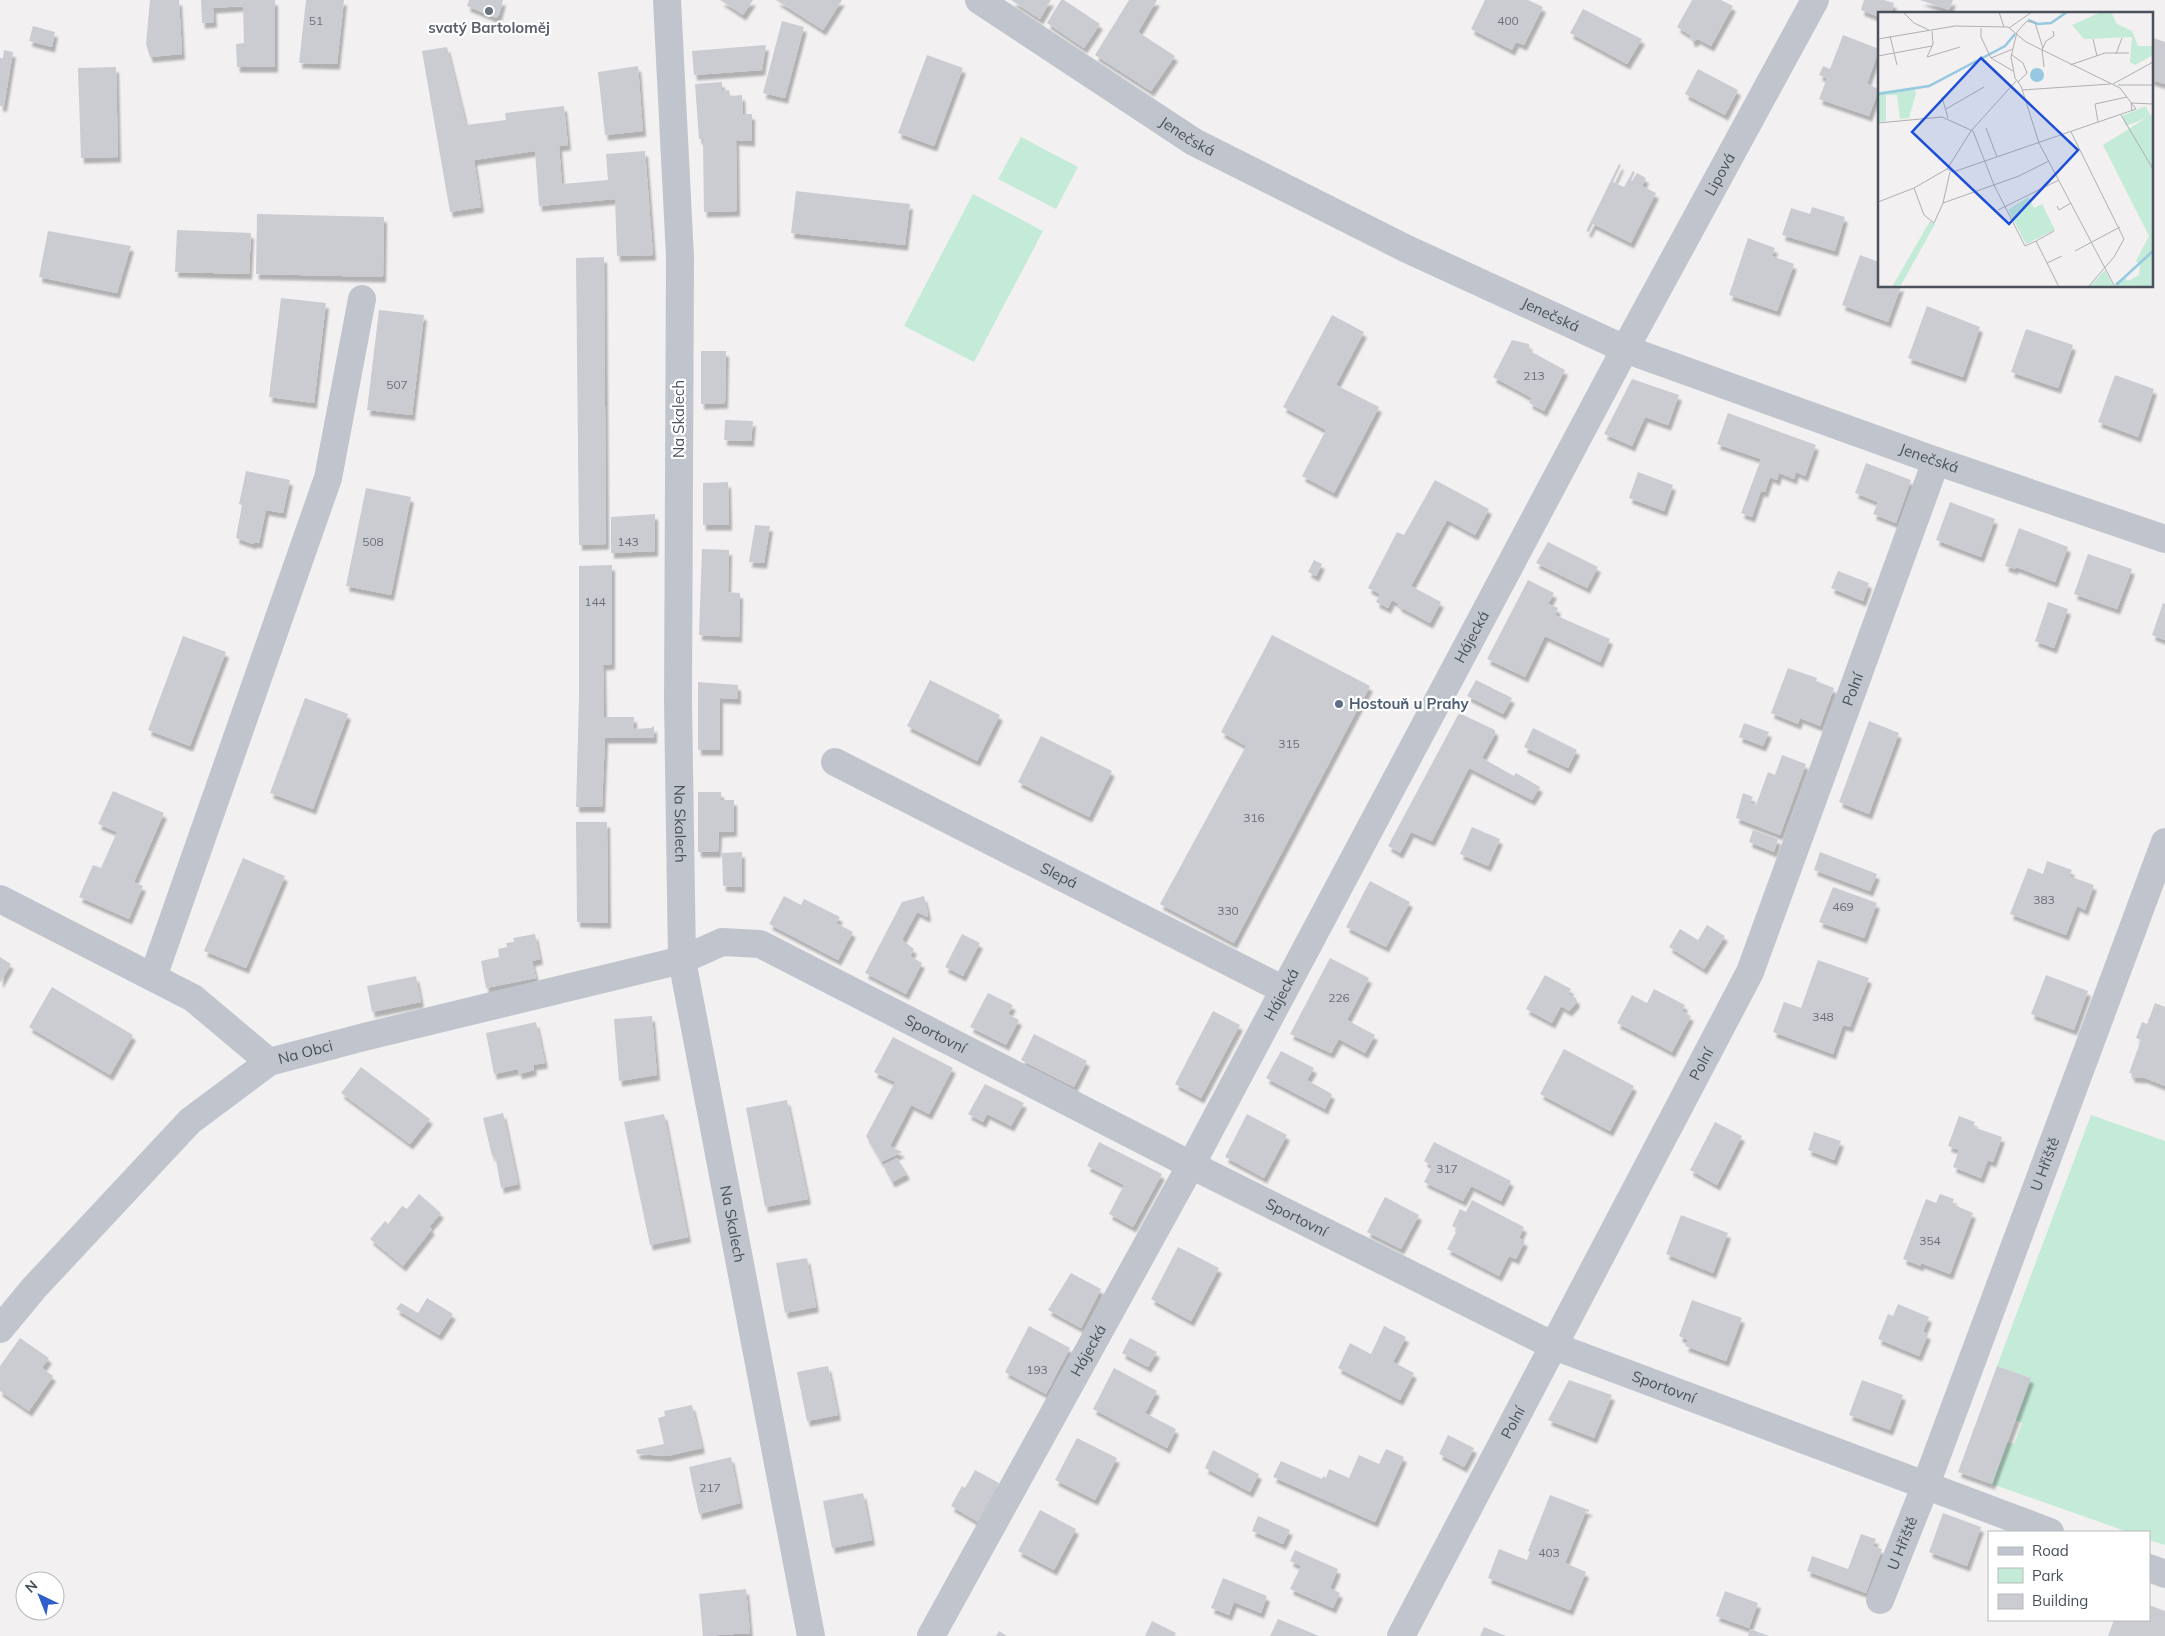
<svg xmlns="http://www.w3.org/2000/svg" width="2165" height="1636" font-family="Mulish,sans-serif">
<defs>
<filter id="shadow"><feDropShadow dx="3" dy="5.5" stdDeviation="1" flood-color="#0004"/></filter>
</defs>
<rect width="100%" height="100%" fill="#f2f0f0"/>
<!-- green -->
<g fill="#c4ead8">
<path d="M1021 137 1078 167 1056 209 998 179Z"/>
<path d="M973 194 1043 231 974 362 904 326Z"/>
<path d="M2091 1115 2165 1141V1545L2149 1540V1532H2128L1992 1484 2007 1442 2014 1444 2022 1423 2015 1420 2031 1378 1997 1366Z"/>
</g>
<!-- building -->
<g fill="#cbccd2" filter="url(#shadow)">
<path d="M150 0H179L182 54 150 57 146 44Z"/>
<path d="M201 0H275V67H237L236 44 244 43 243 6 213 8 214 22 202 23Z"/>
<path d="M306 0H344L337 64 299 63Z"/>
<path d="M469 0H503L499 15 496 18 467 6Z"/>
<path d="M720 0H753L743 15Z"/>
<path d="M776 0H842L823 30Z"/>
<path d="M1011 0H1051L1040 19Z"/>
<path d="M1061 0H1064L1100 24 1084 48 1047 23Z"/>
<path d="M1129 0H1157L1138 32 1175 56 1151 91 1095 55Z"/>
<path d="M1485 0H1528L1543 7 1524 45 1516 42 1512 50 1471 29Z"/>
<path d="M1692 0H1721L1733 6 1711 46 1698 39 1692 42 1690 35 1677 27Z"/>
<path d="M1864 0H1884L1894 3 1891 14H1879V17L1861 10Z"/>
<path d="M1920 0H1953L1949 10Z"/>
<path d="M1583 9 1642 39 1627 64 1570 33Z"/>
<path d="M782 21 804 27 785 98 763 93Z"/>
<path d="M33 26 55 32 52 47 29 41Z"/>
<path d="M1843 35 1879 49 1867 84 1879 89 1869 116 1819 99 1827 78 1819 75 1823 66 1830 69Z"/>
<path d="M2151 37 2165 42V84L2151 80Z"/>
<path d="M766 45 762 70 694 75 692 51Z"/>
<path d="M447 47 466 125 506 120 505 113 564 106 568 145 559 146 562 184 608 180 606 154 645 151 653 255 617 256 615 199 539 206 535 151 474 160 481 207 450 212 422 51Z"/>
<path d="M4 50 13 52 4 106H0V58H3Z"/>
<path d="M927 55 963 68 934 146 898 133Z"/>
<path d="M638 66 643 131 605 135 598 72Z"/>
<path d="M116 67 118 157 81 158 78 68Z"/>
<path d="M1698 69 1738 90 1725 115 1685 94Z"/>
<path d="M722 82V91L729 90 730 96 742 95 743 114H752V141L736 140 737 211 704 212 703 139H699L695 84Z"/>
<path d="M1619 164 1621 165 1613 182 1624 187 1633 171 1635 172 1631 181H1632L1637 173 1646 178 1642 186 1656 193 1631 243 1593 224 1589 232 1586 231Z"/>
<path d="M796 191 910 204 905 245 791 233Z"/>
<path d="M1812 207 1845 217 1835 251 1782 235 1791 208 1810 214Z"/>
<path d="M257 214 384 217 383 277 256 274Z"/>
<path d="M177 230 251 233 249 274 175 272Z"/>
<path d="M48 231 131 246 117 293 39 277Z"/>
<path d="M1748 238 1775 248 1772 256 1794 264 1777 311 1729 295Z"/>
<path d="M1860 255 1879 262V286H1901L1888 322 1842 305Z"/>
<path d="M604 257 606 544 579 545 576 258Z"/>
<path d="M281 298 326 303 314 403 269 397Z"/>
<path d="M1927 306 1980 327 1963 377 1908 358Z"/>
<path d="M379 310 424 315 412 415 367 410Z"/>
<path d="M1332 315 1364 332 1336 385 1379 407 1334 493 1302 476 1326 430 1283 407Z"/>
<path d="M2026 329 2073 345 2058 388 2011 372Z"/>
<path d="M1512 340 1529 344 1530 351 1565 370 1544 411 1529 403 1532 398 1493 377Z"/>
<path d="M701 351H726L725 403 701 404Z"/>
<path d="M2115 375 2154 389 2138 437 2098 422Z"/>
<path d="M1632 379 1679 395 1668 425 1645 417 1632 446 1604 434Z"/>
<path d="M1728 413 1816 445 1805 476 1796 472 1794 479 1779 473 1777 480 1770 477 1765 492 1761 491 1752 517 1741 513 1761 459 1717 444Z"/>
<path d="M725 420 753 421 751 441 724 440Z"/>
<path d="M1866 463 1911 480 1896 523 1873 514 1878 502 1855 493Z"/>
<path d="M246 471 290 480 283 513 266 510 259 543 254 542 253 544 236 538 242 505 239 504Z"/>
<path d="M1638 472 1673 485 1664 511 1629 498Z"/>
<path d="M1435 480 1489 509 1475 535 1447 520 1411 586 1441 602 1430 623 1398 606 1399 604 1392 600 1388 608 1376 602 1380 594 1368 588 1397 532 1404 535Z"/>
<path d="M728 482 729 525H703V483Z"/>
<path d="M366 488 411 497 391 595 346 586Z"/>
<path d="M1950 502 1995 519 1981 557 1936 540Z"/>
<path d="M655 514V551L611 553V517Z"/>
<path d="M755 525 770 526 764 563 749 562Z"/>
<path d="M2019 528 2068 547 2055 582 2016 567 2015 569 2005 566Z"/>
<path d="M1548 542 1598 567 1587 588 1536 563Z"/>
<path d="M702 549 729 550 728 592 740 593 739 637 699 635Z"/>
<path d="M2088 554 2132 569 2117 609 2074 594Z"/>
<path d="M1314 560 1322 564 1316 576 1308 572Z"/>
<path d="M612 565V664L603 665 604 717H634V729L651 728 654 726V738H605L602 807H576L579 698V566Z"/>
<path d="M1838 571 1869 583 1863 601 1831 588Z"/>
<path d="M1528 580 1554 593 1548 604 1558 608 1555 615 1610 639 1600 662 1545 636 1525 677 1487 659Z"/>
<path d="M2048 602 2068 609 2054 648 2035 641Z"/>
<path d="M2163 603 2165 604V640L2152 635Z"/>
<path d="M1272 635 1370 686 1234 943 1160 904 1246 746 1221 732Z"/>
<path d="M183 636 226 652 190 746 148 730Z"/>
<path d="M1788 668 1817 678 1816 681 1834 688 1820 726 1800 718 1798 724 1771 713Z"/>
<path d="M930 680 1000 715 977 761 907 726Z"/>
<path d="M1476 680 1512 698 1503 714 1467 696Z"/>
<path d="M698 682 738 685V699L720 698V750H698Z"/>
<path d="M305 698 348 714 313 809 270 793Z"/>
<path d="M1459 713 1495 730V734L1482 758 1514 776 1516 773 1540 787 1532 800 1469 768 1432 841 1411 832 1400 853 1388 846Z"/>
<path d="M1869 721 1899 733 1869 814 1839 802Z"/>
<path d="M1744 723 1769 732 1763 746 1739 737Z"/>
<path d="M1533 728 1577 750 1568 768 1524 747Z"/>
<path d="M1041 736 1112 771 1089 817 1018 782Z"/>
<path d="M1782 755 1806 764 1780 835 1736 818 1743 793 1753 797 1750 803 1756 805 1768 772 1775 775Z"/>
<path d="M113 791 164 813 134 882 143 886 129 919 79 897 93 865 101 868 117 832 98 824Z"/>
<path d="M698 792H721V800H734V831L719 832 718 852H698Z"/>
<path d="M576 822H607L608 923 577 922Z"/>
<path d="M1472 827 1500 839 1488 866 1460 854Z"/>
<path d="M1753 830 1778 839 1774 852 1749 842Z"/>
<path d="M742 852V887L723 886 722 853Z"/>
<path d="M1820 852 1877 874 1870 891 1814 870Z"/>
<path d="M243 858 285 876 246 968 204 951Z"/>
<path d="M2047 861 2072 870 2069 876 2094 885 2085 910 2077 906 2066 935 2010 914 2028 868 2043 874Z"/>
<path d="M1370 881 1410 902 1386 947 1346 927Z"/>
<path d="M1833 887 1877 903 1864 938 1819 922Z"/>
<path d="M784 896 801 905 804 899 840 917 836 923 853 932 838 960 769 924Z"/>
<path d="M924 896 928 914 927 917 917 912 902 940 914 949 910 956 922 963 906 994 865 973 902 902Z"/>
<path d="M1707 925 1725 936 1704 969 1669 947 1680 929 1698 940Z"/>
<path d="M535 934 540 959 532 961 536 978 486 988 481 961 499 957 498 949 507 947 506 943 514 942 513 938Z"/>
<path d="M962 934 980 943 963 976 945 967Z"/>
<path d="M0 957 11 964 0 983Z"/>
<path d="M1330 958 1369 978 1347 1020 1375 1035 1365 1053 1339 1039 1331 1053 1290 1034Z"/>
<path d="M1818 960 1869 978 1850 1027 1843 1025 1833 1054 1773 1032 1784 1002 1801 1008Z"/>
<path d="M1545 975 1571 989 1568 994 1576 998 1577 1002 1569 1011 1561 1006 1552 1023 1526 1009Z"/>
<path d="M2046 975 2088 991 2074 1030 2031 1014Z"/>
<path d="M416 976 421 1002 372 1012 367 986Z"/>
<path d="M52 987 133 1035 110 1075 29 1027Z"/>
<path d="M1654 989 1685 1005 1682 1011 1691 1016 1672 1052 1617 1023 1632 995 1647 1003Z"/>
<path d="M988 993 1013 1005 1008 1014 1019 1020 1006 1045 970 1027Z"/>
<path d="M2155 1003 2165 1007V1086L2145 1078 2131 1077 2132 1074 2129 1073 2141 1040 2136 1038 2142 1022 2147 1024Z"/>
<path d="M1213 1011 1240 1025 1201 1098 1175 1084Z"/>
<path d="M652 1016 657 1075 619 1081 614 1019Z"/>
<path d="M536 1022 545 1063 533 1065 534 1070 519 1074 518 1069 494 1074 486 1033Z"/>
<path d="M1034 1034 1087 1061 1074 1087 1021 1060Z"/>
<path d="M893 1037 953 1068 929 1114 911 1105 890 1146 902 1152 881 1162 866 1136 895 1082 874 1072Z"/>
<path d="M1564 1049 1634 1086 1610 1131 1540 1094Z"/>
<path d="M1281 1051 1314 1068 1307 1080 1332 1094 1325 1109 1266 1078Z"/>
<path d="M361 1067 430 1119 410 1144 341 1093Z"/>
<path d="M985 1084 1024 1103 1011 1126 987 1114 983 1122 968 1114Z"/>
<path d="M787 1100 808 1199 765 1207 746 1108Z"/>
<path d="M503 1113 518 1184 501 1188 495 1155 492 1156 483 1118Z"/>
<path d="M664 1114 688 1237 650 1245 624 1122Z"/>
<path d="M1247 1114 1287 1135 1264 1178 1225 1157Z"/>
<path d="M1959 1116 1975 1122 1973 1127 2002 1137 1993 1162 1988 1160 1981 1178 1953 1167 1959 1150 1948 1146Z"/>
<path d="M1715 1122 1742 1136 1717 1185 1690 1170Z"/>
<path d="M1814 1132 1841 1141 1834 1160 1808 1150Z"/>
<path d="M1099 1142 1162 1174 1133 1227 1109 1214 1124 1185 1087 1166Z"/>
<path d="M1434 1142 1511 1181 1501 1201 1471 1186 1463 1201 1424 1182 1432 1166 1424 1161Z"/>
<path d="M897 1158 907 1174 892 1182 883 1165Z"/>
<path d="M419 1194 441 1213 429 1227 432 1229 403 1266 370 1239 385 1221 388 1224 402 1206 407 1209Z"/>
<path d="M1940 1194 1954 1199 1952 1204 1973 1213 1950 1274 1921 1263V1266L1903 1259 1926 1199 1936 1203Z"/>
<path d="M1385 1197 1419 1215 1401 1249 1367 1232Z"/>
<path d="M1472 1200 1524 1227 1519 1238 1525 1241 1516 1259 1509 1256 1499 1276 1447 1249 1458 1229 1452 1226 1460 1209 1466 1212Z"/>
<path d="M1681 1215 1728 1233 1713 1273 1666 1254Z"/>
<path d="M1178 1247 1219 1268 1191 1321 1151 1299Z"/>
<path d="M807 1258 816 1307 785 1313 776 1263Z"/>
<path d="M1071 1273 1101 1289 1081 1328 1048 1310Z"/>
<path d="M427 1298 453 1314 439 1335 396 1309 401 1303 418 1313Z"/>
<path d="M1692 1300 1742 1318 1726 1361 1685 1346 1688 1340 1679 1336Z"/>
<path d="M1898 1304 1929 1317 1923 1332 1928 1334 1919 1356 1878 1339 1888 1314 1893 1316Z"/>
<path d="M1029 1326 1070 1348 1046 1394 1005 1372Z"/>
<path d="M1384 1326 1406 1337 1393 1362 1414 1373 1400 1400 1338 1368 1350 1343 1371 1354Z"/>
<path d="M20 1338 49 1358 42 1368 53 1376 29 1411 0 1391V1366Z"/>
<path d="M1130 1338 1157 1352 1148 1367 1122 1353Z"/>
<path d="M828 1366 838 1415 807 1421 797 1372Z"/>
<path d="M1997 1366 2031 1378 1992 1484 1958 1472Z"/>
<path d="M1114 1368 1157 1391 1145 1413 1176 1429 1167 1448 1093 1409Z"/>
<path d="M1569 1380 1612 1395 1594 1438 1548 1420Z"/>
<path d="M1862 1380 1903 1395 1890 1430 1849 1415Z"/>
<path d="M692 1405 702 1448 667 1456 637 1454 636 1450 664 1444 658 1418 665 1416 664 1411Z"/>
<path d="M1448 1435 1474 1448 1464 1467 1439 1454Z"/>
<path d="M1077 1438 1117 1458 1095 1500 1055 1480Z"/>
<path d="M1386 1449 1404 1457 1375 1522 1273 1477 1281 1461 1322 1479 1323 1476 1326 1478 1329 1469 1349 1478 1359 1455 1379 1464Z"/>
<path d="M1213 1450 1259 1474 1250 1492 1205 1468Z"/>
<path d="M731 1457 740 1503 699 1514 689 1467Z"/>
<path d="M975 1470 999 1483 978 1522 951 1506 962 1486 965 1488Z"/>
<path d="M863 1493 872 1540 832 1548 823 1501Z"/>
<path d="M1550 1495 1589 1510V1512L1586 1511 1565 1563 1586 1572 1570 1610 1488 1578 1499 1549 1527 1560 1530 1552 1528 1551Z"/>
<path d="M1040 1510 1076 1529 1054 1570 1018 1551Z"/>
<path d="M1943 1513 1981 1527 1967 1566 1929 1552Z"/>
<path d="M1258 1516 1290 1530 1283 1544 1252 1531Z"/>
<path d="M1861 1534 1876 1539 1873 1546 1882 1549 1866 1593 1807 1571 1812 1556 1848 1569Z"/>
<path d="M1295 1550 1338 1569 1330 1588 1340 1593 1333 1608 1290 1589 1301 1566 1290 1561Z"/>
<path d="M1223 1578 1267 1596 1261 1613 1234 1602 1229 1615 1211 1608Z"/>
<path d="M746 1589 750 1633 703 1636 699 1594Z"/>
<path d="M1725 1591 1758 1603 1749 1628 1716 1616Z"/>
<path d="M2149 1605 2165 1611V1636H2108L2114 1620H2149Z"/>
<path d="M1278 1619 1319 1636H1270Z"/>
<path d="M1152 1621 1176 1633 1174 1636H1145Z"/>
<path d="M1484 1627 1506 1636H1480Z"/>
<path d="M1750 1629 1769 1636H1748Z"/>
<path d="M999 1631 1007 1636H996Z"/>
</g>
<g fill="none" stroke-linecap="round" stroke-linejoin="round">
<!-- minor -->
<g stroke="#c0c5cd" stroke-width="28">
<path id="s1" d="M835 762 1284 990"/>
<path d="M0 899 193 998 269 1062"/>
<path d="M153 977 328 478 362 299"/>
<path id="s2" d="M0 1329 34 1288 190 1121 269 1062 364 1037 682 960 722 942 760 944 1191 1165 1554 1346 2050 1532"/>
<path d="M2149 1568 2165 1574"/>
<path id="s3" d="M1880 1600 1925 1487 2165 842"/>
<path id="s4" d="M931 1636 1191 1165 1625 349 1815 0"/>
<path id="s5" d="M1401 1636 1750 972 1936 461"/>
</g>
<!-- tertiary -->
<g stroke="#c0c5cd" stroke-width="28">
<path id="s6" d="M667 0 680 257 678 701 682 960 811 1636"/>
<path id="s7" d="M979 0 1194 142 1407 249 1625 349 1936 461 2165 539"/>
</g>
</g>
<!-- markers -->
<circle fill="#6b7280" stroke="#fff" stroke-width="2" cx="489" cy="11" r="5"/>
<circle fill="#5c6f8a" stroke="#fff" stroke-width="2" cx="1339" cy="704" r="5"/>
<g text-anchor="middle" stroke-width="4.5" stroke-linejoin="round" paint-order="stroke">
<!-- number labels -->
<g font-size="12" fill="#6a7079">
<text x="316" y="25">51</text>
<text x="1508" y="25">400</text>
<text x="1534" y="380">213</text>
<text x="397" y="389">507</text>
<text x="373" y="546">508</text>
<text x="628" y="546">143</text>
<text x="595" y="606">144</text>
<text x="1289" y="748">315</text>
<text x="1254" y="822">316</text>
<text x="2044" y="904">383</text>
<text x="1843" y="911">469</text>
<text x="1228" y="915">330</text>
<text x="1339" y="1002">226</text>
<text x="1823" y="1021">348</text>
<text x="1447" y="1173">317</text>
<text x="1930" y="1245">354</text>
<text x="1037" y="1374">193</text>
<text x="710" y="1492">217</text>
<text x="1549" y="1557">403</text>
</g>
<!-- worship labels -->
<g font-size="15" font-weight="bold" fill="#5b616d" stroke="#fff">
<text x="489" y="33">svatý Bartoloměj</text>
</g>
<!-- street labels -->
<g font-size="15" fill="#4a515b" stroke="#fff">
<text dy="5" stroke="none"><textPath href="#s7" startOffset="249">Jenečská</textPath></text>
<text dy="5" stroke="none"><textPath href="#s4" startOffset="1661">Lipová</textPath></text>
<text dy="5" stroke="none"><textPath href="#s7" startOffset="654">Jenečská</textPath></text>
<text transform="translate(679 419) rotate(-90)" y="5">Na Skalech</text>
<text dy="5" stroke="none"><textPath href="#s7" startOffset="1059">Jenečská</textPath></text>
<text dy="5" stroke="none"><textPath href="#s4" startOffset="1136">Hájecká</textPath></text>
<text dy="5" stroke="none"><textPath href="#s5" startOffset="1051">Polní</textPath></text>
<text dy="5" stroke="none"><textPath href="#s6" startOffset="824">Na Skalech</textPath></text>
<text dy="5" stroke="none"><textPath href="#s1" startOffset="251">Slepá</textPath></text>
<text dy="5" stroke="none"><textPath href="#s4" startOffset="731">Hájecká</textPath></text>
<text dy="5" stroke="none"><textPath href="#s2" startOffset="1085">Sportovní</textPath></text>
<text dy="5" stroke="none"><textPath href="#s2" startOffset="418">Na Obci</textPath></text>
<text dy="5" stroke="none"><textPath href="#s5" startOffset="646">Polní</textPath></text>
<text dy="5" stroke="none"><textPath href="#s3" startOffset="466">U Hřiště</textPath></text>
<text dy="5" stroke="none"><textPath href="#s2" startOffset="1490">Sportovní</textPath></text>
<text dy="5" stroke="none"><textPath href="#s6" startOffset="1229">Na Skalech</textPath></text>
<text dy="5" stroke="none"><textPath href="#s4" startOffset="326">Hájecká</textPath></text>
<text dy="5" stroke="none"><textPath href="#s2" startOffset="1895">Sportovní</textPath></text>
<text dy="5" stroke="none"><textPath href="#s5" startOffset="241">Polní</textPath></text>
<text dy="5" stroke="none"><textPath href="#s3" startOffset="61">U Hřiště</textPath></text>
</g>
<!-- service labels -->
<g font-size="15" font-weight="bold" fill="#4e5e75" stroke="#fff" text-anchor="start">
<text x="1349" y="709">Hostouň u Prahy</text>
</g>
</g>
<!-- overview -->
<g transform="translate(1878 12)">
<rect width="275" height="275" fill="#f2f0f0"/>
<path d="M233 0 239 12 254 19 260 34H275V43L257 53 252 50 254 25 206 27 194 13 221 1ZM36 75 38 81 31 106 22 107 19 83H8V109L0 110V80ZM268 94 272 103 275 102V275H239L237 271 246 265 250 269 261 263 262 253 258 249 271 224 225 133 268 106 248 114 244 104ZM150 185 156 196 164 192 177 218 148 232 130 198ZM52 209 57 212 23 273 14 275ZM227 258 236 275H211Z" fill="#c4ead8"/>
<path d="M152 63a7 7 0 1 1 14 0a7 7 0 1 1-14 0Z" fill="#97c8e1"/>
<path fill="none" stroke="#97c8e1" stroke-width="2.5" d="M150 8 160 12 173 11 189 0M0 82 51 74 127 34 137 22M238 273 275 239"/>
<path fill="none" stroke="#afb0b4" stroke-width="1" d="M25 0 36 11 51 18M121 0 126 15M103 16V25L113 46 135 59M131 16 154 0M54 19 55 32 49 45 82 35M12 24 19 53M0 27 77 14 130 15 148 30 242 76 258 97 75 160 69 157M215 27 219 44M165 36 157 11 149 9 139 20 133 45 137 66 143 74 161 131 237 275M238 42 244 26M134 43 145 51 149 61 140 70M0 44 54 34M113 46 135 37M192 53 227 41H251M166 55 164 38 168 29 176 24 175 19M235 72 275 50M240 73H275M144 78 233 72M64 85 70 106M68 97 106 75M254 99 253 91 275 92M243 103 275 157M220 110 217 92 249 85M0 111 64 105 95 119 116 173 147 234 158 229 181 275M108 116 119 145M193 120 246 227 236 245 210 275M36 176 46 203 56 211 65 191 72 160M0 190 36 176 69 157 93 119 138 69M65 191 141 164 171 149M179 194 181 198 193 191M120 198 181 168M158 229 176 219M197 239 242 215M169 251 184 244"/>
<path fill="#1d4ed8" fill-opacity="0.15" stroke="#1d4ed8" stroke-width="2.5" d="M103 46 200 138 131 212 34 120Z"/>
<rect width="275" height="275" fill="none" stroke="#4a515b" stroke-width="2.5"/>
</g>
<!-- legend -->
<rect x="1988" y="1531" width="162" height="90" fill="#ffffff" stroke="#b7b9bd"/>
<rect x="1998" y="1547" width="25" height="8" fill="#c0c5cd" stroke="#b7b9bd"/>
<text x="2032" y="1556" font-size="15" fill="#4a515b">Road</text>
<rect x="1998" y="1568" width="25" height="15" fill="#c4ead8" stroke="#b7b9bd"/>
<text x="2032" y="1581" font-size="15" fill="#4a515b">Park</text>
<rect x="1998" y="1594" width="25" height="15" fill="#cbccd2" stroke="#b7b9bd"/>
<text x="2032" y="1606" font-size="15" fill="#4a515b">Building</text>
<!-- north arrow -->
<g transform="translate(40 1596) rotate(317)"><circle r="24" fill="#ffffff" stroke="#b7b9bd"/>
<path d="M0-4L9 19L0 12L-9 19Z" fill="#305fcc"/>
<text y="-8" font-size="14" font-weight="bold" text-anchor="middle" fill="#4a515b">N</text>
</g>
</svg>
